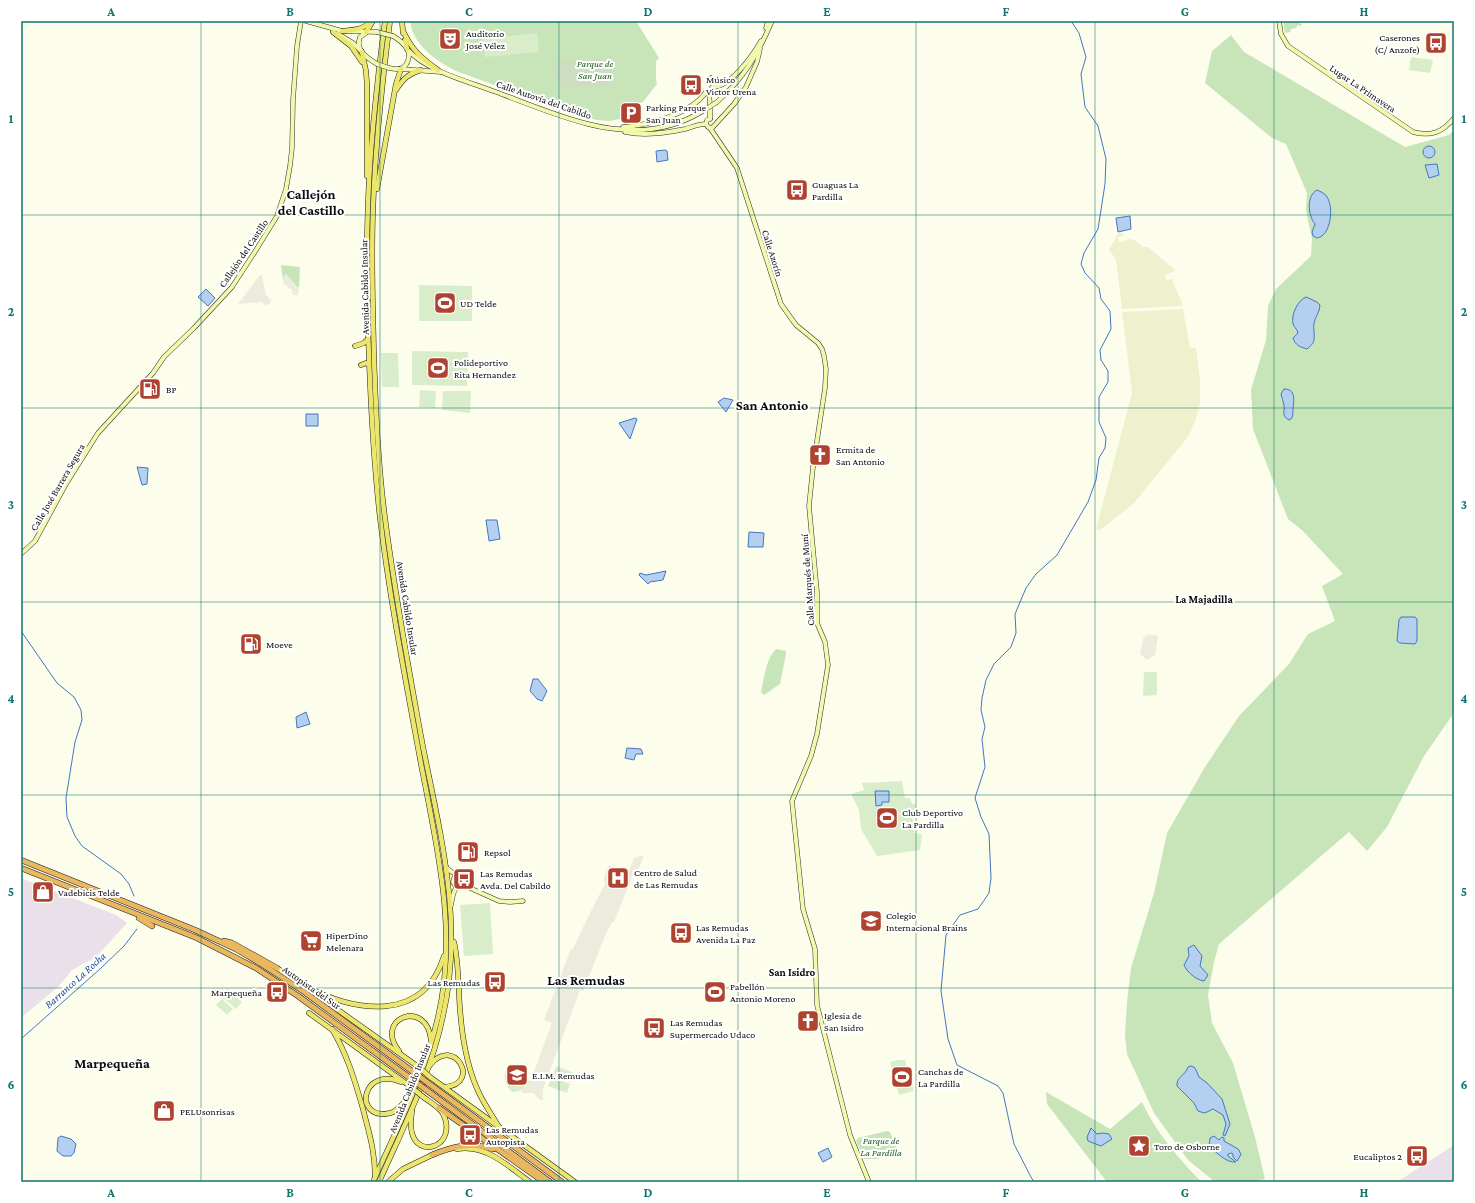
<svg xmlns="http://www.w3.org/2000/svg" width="1475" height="1203" font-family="'Crimson Pro',serif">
<rect width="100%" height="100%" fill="#fdfdec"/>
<!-- industrial -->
<g fill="#eae0e9">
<path d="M21 878 116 915 127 923 96 957 72 970 60 985 21 1018Z"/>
<path d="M1454 1145V1182H1397Z"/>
</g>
<!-- farmland -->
<g fill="#eef1ce">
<path d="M1123 232V236L1118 237V240L1120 242 1130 239 1134 240 1143 247H1148L1174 269 1175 271 1165 275 1166 280 1172 279 1183 306 1122 309 1116 260 1109 249 1118 234Z"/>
<path d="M1183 309 1190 348H1196L1200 380V403L1196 419 1187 438 1134 503 1100 530 1096 529 1132 393 1122 312Z"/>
</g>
<!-- green -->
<g fill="#c7e5b9">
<path d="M410 21H636L659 58 656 61V80L657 84 643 102 623 109 624 118 610 121 597 120 571 113 456 71C436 61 413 45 410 21Z"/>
<path d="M1283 21H1300L1299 23 1302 24 1301 26 1298 25 1295 29 1294 28 1290 30 1291 32 1285 33Z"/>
<path d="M1231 35 1244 52 1405 147 1449 135 1454 130V713L1424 756 1387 827 1367 851 1349 832 1219 944 1214 962 1208 995 1212 1023 1233 1063 1255 1137 1265 1179 1252 1182H1215L1188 1160 1154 1113 1127 1054 1125 1035 1127 1002 1131 968 1154 893 1167 833 1205 767 1239 716 1289 664 1308 634 1335 621 1322 586 1343 574 1303 531 1288 519 1253 429 1251 390 1266 340 1268 306 1276 289 1311 256 1312 239 1306 210 1307 193 1286 144 1272 138 1205 83 1212 51Z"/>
<path d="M281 265 300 267 299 287 298 288 286 274 283 281Z"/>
<path d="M776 649 786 651V654L780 684 764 695 761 692C764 679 766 658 776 649Z"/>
<path d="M1046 1092 1110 1129 1142 1102C1154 1129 1180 1161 1202 1182H1107L1047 1104Z"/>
<path d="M887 1131 890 1132 899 1154 877 1159H864L856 1141 858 1138Z"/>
</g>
<!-- cemetery -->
<path fill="#ceddc0" d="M608 59 611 85 563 88 549 63Z"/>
<!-- pitch -->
<g fill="#daedca">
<path d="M537 33 539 52 485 57 483 39Z"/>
<path d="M1411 57 1433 60 1430 73 1409 70Z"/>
<path d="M419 285 472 286V321H419Z"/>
<path d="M412 351 468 352 467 386 412 385Z"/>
<path d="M381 353H398L399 387H382Z"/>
<path d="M420 390 436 391 435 408 419 407Z"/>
<path d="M443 391H471L470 413 442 410Z"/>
<path d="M1144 672H1157V695L1143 696Z"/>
<path d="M902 781 905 798H910L912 804H915L917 816 913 817 914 833 922 834 920 850 877 856 861 829 859 810 851 794 864 790 862 783Z"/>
<path d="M490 903 493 954 464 956 460 905Z"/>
<path d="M227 988 242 1002 236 1009 221 996Z"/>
<path d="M222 999 233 1009 227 1015 216 1005Z"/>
<path d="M897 1060H905L914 1091 899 1095 890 1062Z"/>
<path d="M556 1066 574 1073 570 1082 553 1075Z"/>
<path d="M506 1072 508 1073 530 1081C526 1087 518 1093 512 1092 508 1088 502 1078 506 1072Z"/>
<path d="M552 1077 570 1084 567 1093 548 1086Z"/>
</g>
<!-- plaza -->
<g fill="#ecebdc">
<path d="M286 274 297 287H299L298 295H293L291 288 289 289 286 285H284L283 277Z"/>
<path d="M262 275 266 296H268L269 299H271V301L269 304 265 305 262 302 238 304 259 276Z"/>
<path d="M1147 634 1158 636 1155 655 1147 660 1140 654 1144 636 1147 637Z"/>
<path d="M644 855 636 875 633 874 614 922H612L605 936 583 991 580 990 543 1089V1100H540L533 1093H522L521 1089 526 1087 531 1080 552 1023 544 1020 571 949H573L586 921 606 882 603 881 609 865 613 868 609 880 623 886 634 858Z"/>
</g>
<!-- water -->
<g fill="#b5cff1" stroke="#4277c1">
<circle cx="1429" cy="152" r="6"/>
<path d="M665 150 667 151 668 160 657 162 656 151Z"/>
<path d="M1437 164 1439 175 1429 178 1425 165Z"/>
<path d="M1317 190C1321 192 1325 193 1327 197 1334 207 1331 236 1317 238L1313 236 1312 232 1315 224C1308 216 1306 196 1317 190Z"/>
<path d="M1130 216 1131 229 1118 232 1116 218Z"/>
<path d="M206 289 215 298 208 306 198 297Z"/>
<path d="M1306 297 1317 302 1320 305C1320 312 1315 317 1314 323 1313 329 1315 334 1314 339 1314 344 1310 346 1307 349 1300 347 1295 345 1293 338L1298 333C1297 329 1294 327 1293 324 1291 315 1297 301 1306 297Z"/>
<path d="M1284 389C1296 389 1294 400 1293 409 1293 413 1293 415 1292 418L1289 420C1281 416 1285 411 1284 405 1283 401 1282 398 1281 394Z"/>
<path d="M724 398 733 400 726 412 718 402Z"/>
<rect x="306" y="414" width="12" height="12"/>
<path d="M635 418 637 419 630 439 619 423Z"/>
<path d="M137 467 148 468 147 484 142 485Z"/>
<path d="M486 520H497L500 539 489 541Z"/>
<path d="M749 532 764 533 763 547H748Z"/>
<path d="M666 571 663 580 650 582 648 584 639 575 640 573 646 575Z"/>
<path d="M1401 617H1415L1417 619V641L1415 644 1400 643 1397 641 1399 620Z"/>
<path d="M533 679H538L547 691 542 701 537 699 530 691Z"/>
<path d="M306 712 310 724 297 728 296 717Z"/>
<path d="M627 748 641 749 643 754H636L634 760 625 758Z"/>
<path d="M875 791H889V802H882V805L876 806Z"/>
<path d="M1194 945 1202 956 1200 966 1208 975 1204 981C1196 980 1187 972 1184 965L1189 956 1188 948Z"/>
<path d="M1191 1066 1194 1067 1196 1070 1199 1077 1207 1083 1222 1099 1230 1124 1225 1136 1223 1135 1226 1124 1223 1115 1213 1109 1205 1113 1201 1112 1198 1111 1194 1103 1177 1086C1176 1077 1185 1076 1188 1067Z"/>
<path d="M1091 1128 1097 1134 1103 1133 1109 1134 1112 1139 1101 1146 1088 1141 1087 1137Z"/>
<path d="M61 1136 71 1139 76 1144 74 1153 71 1156H63L57 1151 58 1138Z"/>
<path d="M1214 1136 1219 1140 1222 1137 1224 1138V1141L1238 1149 1241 1154 1239 1158 1237 1161 1233 1157V1154L1231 1153 1228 1154V1156L1236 1162C1226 1163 1216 1152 1209 1146L1210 1138Z"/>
<path d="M828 1148 832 1157 823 1162 818 1153Z"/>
</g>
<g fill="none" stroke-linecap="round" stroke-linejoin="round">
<!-- stream -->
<g stroke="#4277c1" stroke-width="1">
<path d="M21 631 57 683 74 697 81 710 82 720 75 742 66 798 67 817 75 836 82 846 121 874 129 884 134 896"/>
<path d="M21 1039 100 969 124 946 137 929"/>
<path d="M1035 1182 1032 1179 1014 1144 1003 1093 998 1086 957 1065 948 1039 941 991 946 935 960 915 978 909 989 893 991 878 989 834 981 817 975 798 985 767 982 739 985 727 981 710 982 698 986 680 994 664 1011 647 1016 633 1015 614 1026 588 1036 574 1057 555 1088 502 1096 480 1099 458 1105 448 1106 438 1099 422V397L1108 382V371L1101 360 1100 350 1111 329 1110 311 1101 299 1099 288 1085 273 1081 264 1084 253 1098 229 1105 184 1106 159 1098 126 1085 107 1081 74 1086 57 1079 33 1071 21"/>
</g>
<!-- secondary casing -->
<g stroke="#2e2e2e" stroke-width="5">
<g id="secondary">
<path d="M306 21 342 31 377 32"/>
<path d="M1279 21 1281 34 1288 46 1413 132C1431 137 1443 132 1454 118"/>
<path d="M766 28 768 21"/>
<path d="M366 33 360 37C355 50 367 58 377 64"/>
<path d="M338 34 353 43 361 51"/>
<path d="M408 50C426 71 470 82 496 92 526 103 556 116 588 124 603 128 620 130 636 130 660 130 683 123 703 111"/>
<path d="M389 68C393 69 398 70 402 68 408 65 411 55 407 49 404 43 398 39 393 36"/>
<path d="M401 69 441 72"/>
<path d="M711 78 715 82H725"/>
<path d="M712 87C730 88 753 55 761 41"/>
<path d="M709 92 710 105V119"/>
<path d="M717 102C744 78 758 54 772 21"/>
<path d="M710 119 707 120 706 124 708 127 712 128 734 104 746 87 757 62 760 49"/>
<path d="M623 127C649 125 691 114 706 92"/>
<path d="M710 128 737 168 781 304 796 325 818 343 822 349 824 356 826 369 825 388 813 467 809 506 817 592V623L825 642 828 665 817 734 811 756 792 801 803 909 815 949 817 1005 850 1135 869 1182"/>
<path d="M625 132C645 136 665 133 685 129 692 127 698 124 706 124"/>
<path d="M21 554 35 541 66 484 98 433 153 373 164 357 194 328 232 287 256 250 277 216 286 189 290 166 292 148 293 100 297 46 301 21"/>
<path d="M447 868C451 873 460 875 463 880L461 884C453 888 453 896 451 905"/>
<path d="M458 876 454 878 453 882 455 885 458 886"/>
<path d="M461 884 499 901 510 902 523 901"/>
</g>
</g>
<!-- primary casing -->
<g stroke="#1d1d1d" stroke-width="5.5">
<g id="primary">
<path d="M402 21 403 33"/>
<path d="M342 31C353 30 363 30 371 21"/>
<path d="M403 31C412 50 421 58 438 70"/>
<path d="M333 32 351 46 362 62"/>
<path d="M366 32 373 21"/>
<path d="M405 40 407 49"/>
<path d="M362 52 366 71 367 85V176"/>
<path d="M396 90C403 79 408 74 421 70"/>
<path d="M377 189 396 84 401 69"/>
<path d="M355 346 364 343 368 339"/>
<path d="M361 365 366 363 369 365"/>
<path d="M454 942C459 964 458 986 460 1009 462 1037 467 1069 480 1095 486 1107 494 1118 500 1129"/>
<path d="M277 968 307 988"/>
<path d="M305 986C355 1012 423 1024 444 956"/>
<path d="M317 995 420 1068"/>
<path d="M309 1013 411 1087"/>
<path d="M332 1029C347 1054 355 1081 363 1109 369 1133 375 1151 375 1176"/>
<path d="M399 1051C373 1018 427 998 431 1040"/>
<path d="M430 1065C454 1035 482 1084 445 1087"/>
<path d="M430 1077 575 1182"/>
<path d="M401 1082C365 1067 354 1111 381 1114 385 1114 389 1114 393 1112 400 1108 405 1101 411 1095"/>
<path d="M412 1111C411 1118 410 1126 412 1133 418 1157 451 1148 446 1122 445 1118 443 1112 439 1109 434 1104 427 1100 422 1096"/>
<path d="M457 1149C486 1144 508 1166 530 1182"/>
<path d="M373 1182C397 1128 425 1075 438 1017 458 932 437 847 421 764 406 682 390 601 380 518 374 465 371 412 369 358 367 307 366 255 368 204 370 143 377 82 385 21"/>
<path d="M379 1182C403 1128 431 1074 443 1016 464 924 441 837 423 747 409 671 395 595 385 518 378 465 376 412 374 358 373 309 371 260 373 210 375 147 382 84 390 21"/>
<path d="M388 1182 403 1169 434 1154"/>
</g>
</g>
<!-- highway casing -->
<g stroke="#1d1d1d" stroke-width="6">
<g id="highway">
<path d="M21 860 195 930 236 949 260 963 303 991 416 1074"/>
<path d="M21 868 197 938 256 968 298 996 414 1081"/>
<path d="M139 918 152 926"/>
<path d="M224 941 232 943 277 968"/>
<path d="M428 1083 562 1182"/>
<path d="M425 1089 550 1182"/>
<path d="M439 1108 544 1182"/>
<path d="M432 1155C453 1146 471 1142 493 1149"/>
</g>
</g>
<!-- secondary -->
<use href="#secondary" stroke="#f2f8ac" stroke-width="4"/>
<!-- primary -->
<use href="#primary" stroke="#ede66d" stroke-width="4.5"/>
<!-- highway -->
<use href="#highway" stroke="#e8b75f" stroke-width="5"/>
<!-- secondary-bridge casing -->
<g stroke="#2e2e2e" stroke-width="5" stroke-linecap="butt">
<g id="secondary-bridge">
<path d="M377 32 393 36"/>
<path d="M377 64 389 68"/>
<path d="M703 111 717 102"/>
</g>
</g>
<!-- primary-bridge casing -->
<g stroke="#1d1d1d" stroke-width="5.5" stroke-linecap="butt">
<g id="primary-bridge">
<path d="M420 1068 430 1077"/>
<path d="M411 1087 422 1096"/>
</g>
</g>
<!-- highway-bridge casing -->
<g stroke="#1d1d1d" stroke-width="6" stroke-linecap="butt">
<g id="highway-bridge">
<path d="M416 1074 428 1083"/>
<path d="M414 1081 425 1089"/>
</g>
</g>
<!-- secondary-bridge -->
<use href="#secondary-bridge" stroke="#f2f8ac" stroke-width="4"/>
<!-- primary-bridge -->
<use href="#primary-bridge" stroke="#ede66d" stroke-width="4.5"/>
<!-- highway-bridge -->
<use href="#highway-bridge" stroke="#e8b75f" stroke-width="5"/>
</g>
<!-- grid -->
<path fill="none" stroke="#0f766e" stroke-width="1" stroke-opacity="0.55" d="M201 21V1182M380 21V1182M559 21V1182M738 21V1182M916 21V1182M1095 21V1182M1274 21V1182M21 215H1454M21 408H1454M21 602H1454M21 795H1454M21 988H1454"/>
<!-- icons -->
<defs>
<g id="theatre-square" transform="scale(1.15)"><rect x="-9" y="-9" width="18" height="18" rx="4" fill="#b04230" stroke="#fff"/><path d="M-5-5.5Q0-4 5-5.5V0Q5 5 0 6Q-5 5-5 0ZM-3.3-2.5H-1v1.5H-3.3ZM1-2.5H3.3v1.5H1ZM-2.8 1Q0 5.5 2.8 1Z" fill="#fff"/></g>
<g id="bus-square" transform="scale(1.15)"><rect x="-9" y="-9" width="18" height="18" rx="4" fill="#b04230" stroke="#fff"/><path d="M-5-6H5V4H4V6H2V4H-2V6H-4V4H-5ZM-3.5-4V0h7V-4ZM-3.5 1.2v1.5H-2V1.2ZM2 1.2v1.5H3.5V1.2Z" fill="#fff"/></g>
<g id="parking-square" transform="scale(1.15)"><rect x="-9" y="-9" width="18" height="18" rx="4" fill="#b04230" stroke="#fff"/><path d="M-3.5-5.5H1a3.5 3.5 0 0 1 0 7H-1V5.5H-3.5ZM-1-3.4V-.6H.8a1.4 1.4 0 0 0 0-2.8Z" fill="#fff"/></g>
<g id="stadium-square" transform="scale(1.15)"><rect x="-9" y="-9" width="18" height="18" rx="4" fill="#b04230" stroke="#fff"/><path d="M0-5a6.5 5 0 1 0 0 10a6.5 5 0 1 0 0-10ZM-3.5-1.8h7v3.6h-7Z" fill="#fff"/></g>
<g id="fuel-square" transform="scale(1.15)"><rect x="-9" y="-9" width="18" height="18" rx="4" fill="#b04230" stroke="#fff"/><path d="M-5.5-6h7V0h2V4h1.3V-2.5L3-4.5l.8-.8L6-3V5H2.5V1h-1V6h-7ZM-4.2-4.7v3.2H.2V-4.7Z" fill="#fff"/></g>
<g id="church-square" transform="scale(1.15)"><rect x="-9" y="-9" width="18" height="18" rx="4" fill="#b04230" stroke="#fff"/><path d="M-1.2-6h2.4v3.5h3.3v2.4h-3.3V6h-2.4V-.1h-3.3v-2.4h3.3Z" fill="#fff"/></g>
<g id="hospital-square" transform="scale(1.15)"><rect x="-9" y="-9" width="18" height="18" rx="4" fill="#b04230" stroke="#fff"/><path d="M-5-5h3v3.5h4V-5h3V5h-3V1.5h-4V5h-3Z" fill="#fff"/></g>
<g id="shop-square" transform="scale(1.15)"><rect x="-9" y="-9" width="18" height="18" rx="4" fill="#b04230" stroke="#fff"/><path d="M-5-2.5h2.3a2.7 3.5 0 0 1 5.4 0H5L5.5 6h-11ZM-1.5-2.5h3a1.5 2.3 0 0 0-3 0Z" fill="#fff"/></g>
<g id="school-square" transform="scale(1.15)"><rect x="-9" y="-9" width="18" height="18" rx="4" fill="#b04230" stroke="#fff"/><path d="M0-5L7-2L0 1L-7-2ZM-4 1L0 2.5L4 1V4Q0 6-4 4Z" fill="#fff"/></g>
<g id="supermarket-square" transform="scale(1.15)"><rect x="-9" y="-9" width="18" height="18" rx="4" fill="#b04230" stroke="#fff"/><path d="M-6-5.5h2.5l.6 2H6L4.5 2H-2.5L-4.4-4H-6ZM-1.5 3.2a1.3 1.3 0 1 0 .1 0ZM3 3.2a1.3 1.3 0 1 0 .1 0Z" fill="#fff"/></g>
<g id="sight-square" transform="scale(1.15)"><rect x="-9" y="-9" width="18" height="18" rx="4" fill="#b04230" stroke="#fff"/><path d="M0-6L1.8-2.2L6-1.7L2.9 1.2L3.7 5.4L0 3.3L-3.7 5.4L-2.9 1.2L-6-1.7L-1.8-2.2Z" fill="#fff"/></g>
</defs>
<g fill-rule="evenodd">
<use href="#theatre-square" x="450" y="39"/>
<use href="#bus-square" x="1436" y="43"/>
<use href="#bus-square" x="691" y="85"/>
<use href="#parking-square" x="631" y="113"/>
<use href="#bus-square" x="797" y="190"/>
<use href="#stadium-square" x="445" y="303"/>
<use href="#stadium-square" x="438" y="368"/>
<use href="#fuel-square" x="150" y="389"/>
<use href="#church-square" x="820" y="455"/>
<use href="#fuel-square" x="251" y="644"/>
<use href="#stadium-square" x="887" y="818"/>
<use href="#fuel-square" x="468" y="852"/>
<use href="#hospital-square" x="618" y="878"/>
<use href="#bus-square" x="464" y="879"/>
<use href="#shop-square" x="43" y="892"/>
<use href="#school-square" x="871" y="921"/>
<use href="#bus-square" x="681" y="933"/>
<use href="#supermarket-square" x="311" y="941"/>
<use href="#bus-square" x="495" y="982"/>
<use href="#bus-square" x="277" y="992"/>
<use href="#stadium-square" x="715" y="992"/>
<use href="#church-square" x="808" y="1021"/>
<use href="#bus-square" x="654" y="1028"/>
<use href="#school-square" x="517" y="1075"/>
<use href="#stadium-square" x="902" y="1077"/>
<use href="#shop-square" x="164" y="1111"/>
<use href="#bus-square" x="470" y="1135"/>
<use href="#sight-square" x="1139" y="1146"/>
<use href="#bus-square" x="1417" y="1156"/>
</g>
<g text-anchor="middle" stroke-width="4" stroke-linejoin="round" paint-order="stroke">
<!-- poi labels -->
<g font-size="10" fill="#0c0c0c" stroke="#fff" text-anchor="start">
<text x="466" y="37">Auditorio<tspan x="466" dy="12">José Vélez</tspan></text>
<text x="1420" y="41" text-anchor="end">Caserones<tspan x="1420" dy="12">(C/ Anzofe)</tspan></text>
<text x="706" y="83">Músico<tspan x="706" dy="12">Victor Urena</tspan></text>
<text x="646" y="111">Parking Parque<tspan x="646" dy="12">San Juan</tspan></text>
<text x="812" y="188">Guaguas La<tspan x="812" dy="12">Pardilla</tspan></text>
<text x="460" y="307">UD Telde</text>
<text x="454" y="366">Polideportivo<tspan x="454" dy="12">Rita Hernandez</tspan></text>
<text x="166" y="393">BP</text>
<text x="836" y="453">Ermita de<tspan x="836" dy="12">San Antonio</tspan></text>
<text x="266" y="648">Moeve</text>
<text x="902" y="816">Club Deportivo<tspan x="902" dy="12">La Pardilla</tspan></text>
<text x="484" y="856">Repsol</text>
<text x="634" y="876">Centro de Salud<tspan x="634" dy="12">de Las Remudas</tspan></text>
<text x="480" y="877">Las Remudas<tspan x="480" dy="12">Avda. Del Cabildo</tspan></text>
<text x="58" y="896">Vadebicis Telde</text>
<text x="886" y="919">Colegio<tspan x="886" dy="12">Internacional Brains</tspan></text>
<text x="696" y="931">Las Remudas<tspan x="696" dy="12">Avenida La Paz</tspan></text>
<text x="326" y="939">HiperDino<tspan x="326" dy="12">Melenara</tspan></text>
<text x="480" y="986" text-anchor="end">Las Remudas</text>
<text x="730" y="990">Pabellón<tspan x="730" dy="12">Antonio Moreno</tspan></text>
<text x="262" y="996" text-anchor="end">Marpequeña</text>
<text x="824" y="1019">Iglesia de<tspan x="824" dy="12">San Isidro</tspan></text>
<text x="670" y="1026">Las Remudas<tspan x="670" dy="12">Supermercado Udaco</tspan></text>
<text x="918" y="1075">Canchas de<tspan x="918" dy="12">La Pardilla</tspan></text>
<text x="532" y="1079">E.I.M. Remudas</text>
<text x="180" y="1115">PELUsonrisas</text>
<text x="486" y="1133">Las Remudas<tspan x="486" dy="12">Autopista</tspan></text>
<text x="1154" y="1150">Toro de Osborne</text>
<text x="1402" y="1160" text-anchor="end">Eucaliptos 2</text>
</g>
<!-- park labels -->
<g font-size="10" font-style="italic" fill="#235d22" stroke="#fff">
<text x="595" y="67">Parque de<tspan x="595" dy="12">San Juan</tspan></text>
<text x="881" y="1144">Parque de<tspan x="881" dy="12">La Pardilla</tspan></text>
</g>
<!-- street labels -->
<g font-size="10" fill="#0c0c0c" stroke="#fff">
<text transform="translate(1363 88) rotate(34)" y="4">Lugar La Primavera</text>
<text transform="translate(544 99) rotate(19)" y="4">Calle Autovía del Cabildo</text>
<text transform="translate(243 253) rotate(-56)" y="4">Callejón del Castillo</text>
<text transform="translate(773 253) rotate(72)" y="4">Calle Azorín</text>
<text transform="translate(364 287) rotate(-91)" y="4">Avenida Cabildo Insular</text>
<text transform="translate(57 487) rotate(-60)" y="4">Calle José Barrera Segura</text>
<text transform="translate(807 580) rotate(-94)" y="4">Calle Marqués de Muní</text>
<text transform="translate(408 608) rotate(81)" y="4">Avenida Cabildo Insular</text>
<text transform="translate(312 987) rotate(35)" y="4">Autopista del Sur</text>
<text transform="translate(409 1088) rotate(-68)" y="4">Avenida Cabildo Insular</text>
</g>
<!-- neighbourhood labels -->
<g font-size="11" font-weight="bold" fill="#0c0c0c" stroke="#fff">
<text x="1204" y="603">La Majadilla</text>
<text x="792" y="976">San Isidro</text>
</g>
<!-- water labels -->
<g font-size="11" font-style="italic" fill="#204b92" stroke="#fff">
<text transform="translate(75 980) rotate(-42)" y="4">Barranco La Rocha</text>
</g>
<!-- district labels -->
<g font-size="14" font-weight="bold" fill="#0c0c0c" stroke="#fff">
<text x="311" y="199">Callejón<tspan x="311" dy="16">del Castillo</tspan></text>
<text x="772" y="410">San Antonio</text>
<text x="586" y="985">Las Remudas</text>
<text x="112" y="1068">Marpequeña</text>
</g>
</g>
<!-- border -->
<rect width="1475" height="1203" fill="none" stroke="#ffffff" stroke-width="44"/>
<rect x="22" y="22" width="1431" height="1159" fill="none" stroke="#0f766e" stroke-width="1.5"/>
<g font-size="13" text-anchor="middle" font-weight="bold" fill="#0f766e">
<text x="111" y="16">A</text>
<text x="290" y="16">B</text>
<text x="469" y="16">C</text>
<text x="648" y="16">D</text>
<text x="827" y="16">E</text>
<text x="1006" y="16">F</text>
<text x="1185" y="16">G</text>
<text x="1364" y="16">H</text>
<text x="11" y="123">1</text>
<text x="1464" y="123">1</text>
<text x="11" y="316">2</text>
<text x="1464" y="316">2</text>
<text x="11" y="509">3</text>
<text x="1464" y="509">3</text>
<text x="11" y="703">4</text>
<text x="1464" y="703">4</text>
<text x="11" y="896">5</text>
<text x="1464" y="896">5</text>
<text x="11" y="1089">6</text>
<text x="1464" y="1089">6</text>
<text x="111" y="1197">A</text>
<text x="290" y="1197">B</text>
<text x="469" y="1197">C</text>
<text x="648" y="1197">D</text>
<text x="827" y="1197">E</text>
<text x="1006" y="1197">F</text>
<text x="1185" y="1197">G</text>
<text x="1364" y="1197">H</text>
</g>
</svg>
